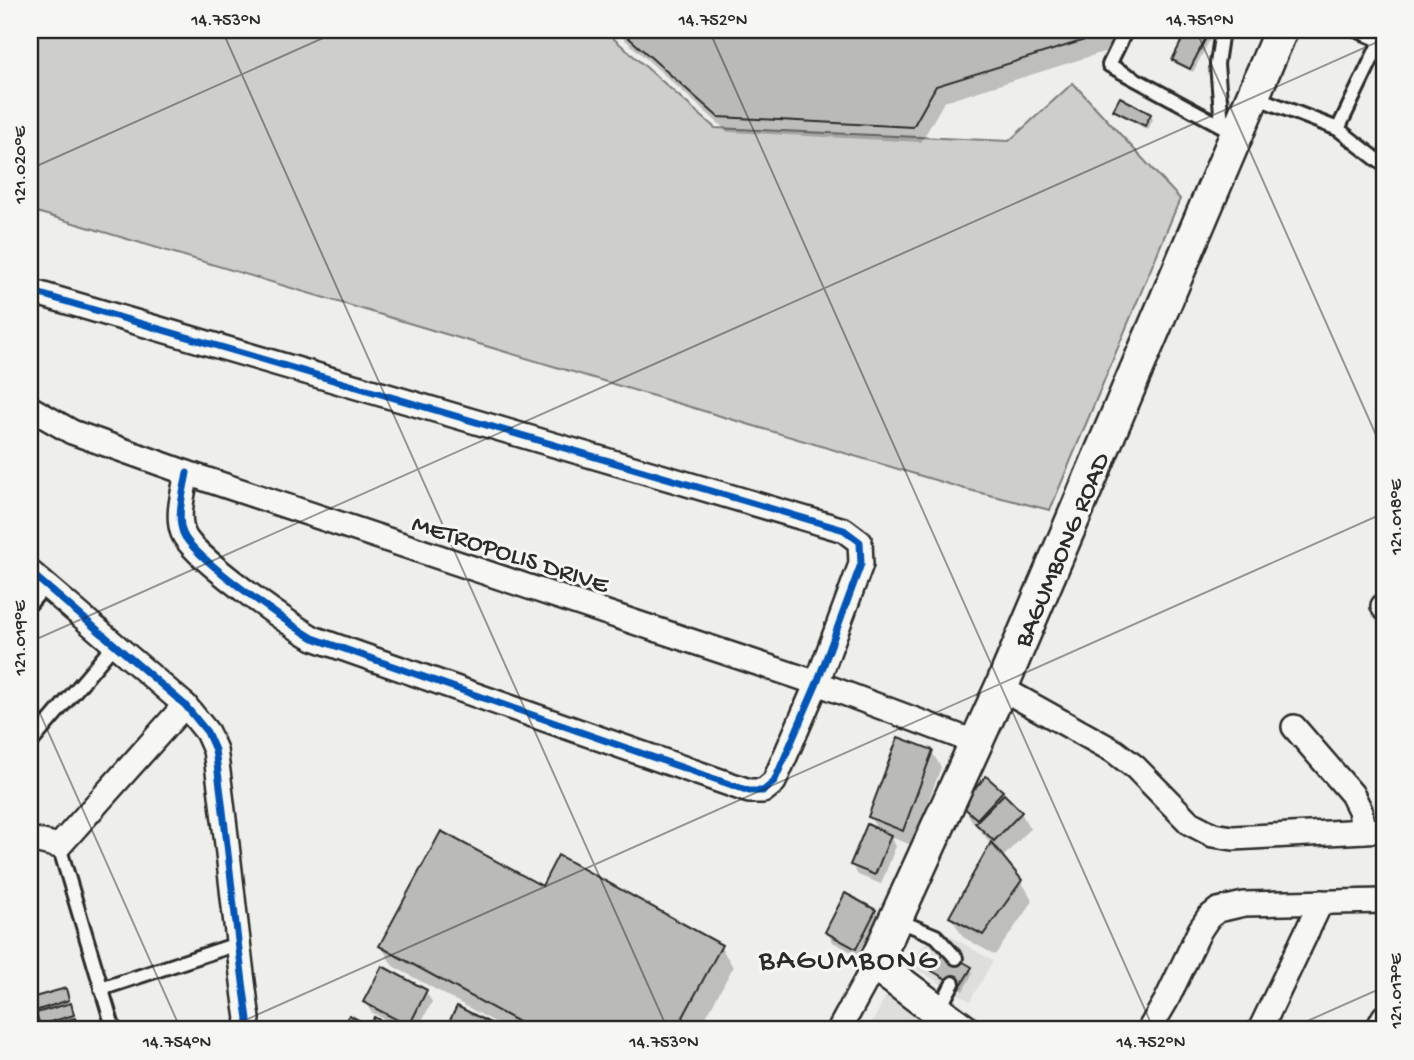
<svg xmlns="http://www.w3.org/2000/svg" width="1414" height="1060" font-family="'Gochi Hand',sans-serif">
<rect width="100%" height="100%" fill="#eeeeea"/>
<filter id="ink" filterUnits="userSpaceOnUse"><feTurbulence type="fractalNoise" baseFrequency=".0143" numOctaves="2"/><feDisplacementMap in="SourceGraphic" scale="14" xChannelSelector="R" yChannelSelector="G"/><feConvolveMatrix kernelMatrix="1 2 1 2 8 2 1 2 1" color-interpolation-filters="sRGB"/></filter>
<g filter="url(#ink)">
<!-- built -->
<g fill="#dededb">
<path d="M935 927 993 961 970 1001 911 966Z"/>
<path d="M887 994 938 1030H868Z"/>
</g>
<!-- green -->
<path fill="#cececa" stroke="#7c7c7a" stroke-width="2" d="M30 30H604L715 128 1009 141 1073 83 1180 199 1050 510 965 489 30 210Z"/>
<!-- shadow -->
<g fill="#0003">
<path d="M614 30H1118L1107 51 944 102 921 142 728 132Z"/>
<path d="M1189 30H1215L1193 72 1176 64 1174 59Z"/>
<path d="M1115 110 1150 115 1153 119 1148 130 1118 114Z"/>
<path d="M932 752 941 767 912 845 890 837 896 846 881 884 858 875 852 865 878 831 870 817Z"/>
<path d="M1002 792 1021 813 1030 829 1002 858 1021 881 1033 901 995 955 963 937 951 917 992 845 972 821 963 805Z"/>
<path d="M542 889 721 947 733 967 699 1030H509L393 966 381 946Z"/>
<path d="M30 893 37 918 30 920Z"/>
<path d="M875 911 881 921 862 958 833 942 827 932Z"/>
<path d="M970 969 973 973 963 991 937 975 934 971Z"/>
<path d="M65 990 77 1030H43L37 1010Z"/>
<path d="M426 992 432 1002 417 1030H395L397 1026 371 1012 365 1002Z"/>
</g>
<!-- building -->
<g fill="#babab7" stroke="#2b2b2b" stroke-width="2">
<path d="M620 30H1101L1098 36 936 86 913 127 718 117Z"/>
<path d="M1187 30H1210L1190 69 1172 60Z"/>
<path d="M1120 97 1151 114 1145 126 1113 110Z"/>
<path d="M898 737 933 750 903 831 868 817Z"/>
<path d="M986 776 1003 791 977 819 961 805Z"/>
<path d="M1004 794 1022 812 994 841 975 823Z"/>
<path d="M867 824 891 835 875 875 850 865Z"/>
<path d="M441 831 542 886 558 855 722 945 676 1030H533L379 946Z"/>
<path d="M991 842 1022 880 983 935 949 917Z"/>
<path d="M845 893 876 910 856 949 825 932Z"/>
<path d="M32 900 36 913 30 915V901Z"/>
<path d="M944 951 972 967 960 987 932 971Z"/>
<path d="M382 966 427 990 409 1026 363 1002Z"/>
<path d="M66 988 69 1000 35 1011 31 998Z"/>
<path d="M71 1003 74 1015 40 1025 36 1013Z"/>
<path d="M457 1006 496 1026 494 1030H445Z"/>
<path d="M349 1015 370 1026 374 1017 394 1028 397 1022 411 1030H340Z"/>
<path d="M75 1018 78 1030H41L40 1028Z"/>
</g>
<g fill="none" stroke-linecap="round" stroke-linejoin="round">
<!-- service casing -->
<g stroke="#2b2b2b" stroke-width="18">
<g id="service">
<path d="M1126 30 1109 65 1235 133"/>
<path d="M1222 30 1217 64 1222 125"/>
<path d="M1356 30 1384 42"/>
<path d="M1253 96 1338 129 1384 165"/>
<path d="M1338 129 1381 40"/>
<path d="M30 604 46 585"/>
<path d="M30 744 114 645"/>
<path d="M59 846 114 1030"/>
<path d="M895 919 936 936 956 958"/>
<path d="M101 989 237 944"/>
<path d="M938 1011 953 983"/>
</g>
</g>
<!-- minor casing -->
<g stroke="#2b2b2b" stroke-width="28">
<g id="minor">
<path d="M30 291 844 530 860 542 861 564 817 683 774 782 763 791H749L313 638C288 623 192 557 183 533 176 515 184 491 187 473"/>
<path d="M30 408 72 432 187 473 817 683 977 743"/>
<path d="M30 572 185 705 207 732 215 750C228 839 235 929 248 1019L246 1030"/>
<path d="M1383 606 1384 608"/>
<path d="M1001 688 1114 751 1135 767 1190 823 1213 835 1233 838 1384 830"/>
<path d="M1294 727 1352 794 1360 810 1363 831"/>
<path d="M30 839 59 846 185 705"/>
<path d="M839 1030 875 964"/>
<path d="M1149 1030 1166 1001 1200 930 1208 918 1218 910 1244 904 1384 901"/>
<path d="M1260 1030 1321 902"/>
<path d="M1377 1030 1384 1017"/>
</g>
</g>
<!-- secondary casing -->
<g stroke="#2b2b2b" stroke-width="37">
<path id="secondary" d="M963 1030 875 964 1001 688 1281 30"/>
</g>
<!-- service -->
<use href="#service" stroke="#f6f6f2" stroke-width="12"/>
<!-- minor -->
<use href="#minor" stroke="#f6f6f2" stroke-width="23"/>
<!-- secondary -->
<use href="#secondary" stroke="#f6f6f2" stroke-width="32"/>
<!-- cycleway casing -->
<g stroke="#f6f6f2" stroke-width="11">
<g id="cycleway">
<path d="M30 291 844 530 860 542 861 564 817 683 774 782 763 791H749L313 638C288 623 192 557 183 533 176 515 184 491 187 473"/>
<path d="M30 572 185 705 207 732 215 750C228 839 235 929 248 1019L246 1030"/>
</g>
</g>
<!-- cycleway -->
<use href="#cycleway" stroke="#0057b8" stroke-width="7"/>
</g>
</g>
<!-- ticks -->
<path fill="none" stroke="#2b2b2b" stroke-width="2" stroke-opacity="0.45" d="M222 30 668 1030M709 30 1154 1030M1196 30 1384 453M30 169 341 30M30 642 1384 39M30 691 181 1030M223 1030 1384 513M1287 1030 1384 987"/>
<g text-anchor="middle" stroke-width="6" stroke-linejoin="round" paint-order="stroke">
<!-- street labels -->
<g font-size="26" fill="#2b2b2b" stroke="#f6f6f2">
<text transform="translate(1060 549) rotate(-67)" y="9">BAGUMBONG ROAD</text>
<text transform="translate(511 552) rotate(18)" y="9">METROPOLIS DRIVE</text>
</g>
<!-- quarter labels -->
<g font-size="30" letter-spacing="2" fill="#2b2b2b" stroke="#f6f6f2">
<text x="849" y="968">BAGUMBONG</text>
</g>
</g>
<!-- margin -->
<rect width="1414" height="1060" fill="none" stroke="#f6f6f2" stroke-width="77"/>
<rect x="38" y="38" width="1338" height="983" fill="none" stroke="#2b2b2b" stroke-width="2.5"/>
<g font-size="18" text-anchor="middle" fill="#2b2b2b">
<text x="226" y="25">14.753°N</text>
<text x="713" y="25">14.752°N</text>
<text x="1200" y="25">14.751°N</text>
<text transform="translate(19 165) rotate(-90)" y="6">121.020°E</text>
<text transform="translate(1395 517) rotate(-90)" y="6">121.018°E</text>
<text transform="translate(19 638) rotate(-90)" y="6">121.019°E</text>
<text transform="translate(1395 991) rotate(-90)" y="6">121.017°E</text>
<text x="177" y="1047">14.754°N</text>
<text x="664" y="1047">14.753°N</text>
<text x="1151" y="1047">14.752°N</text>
</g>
</svg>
